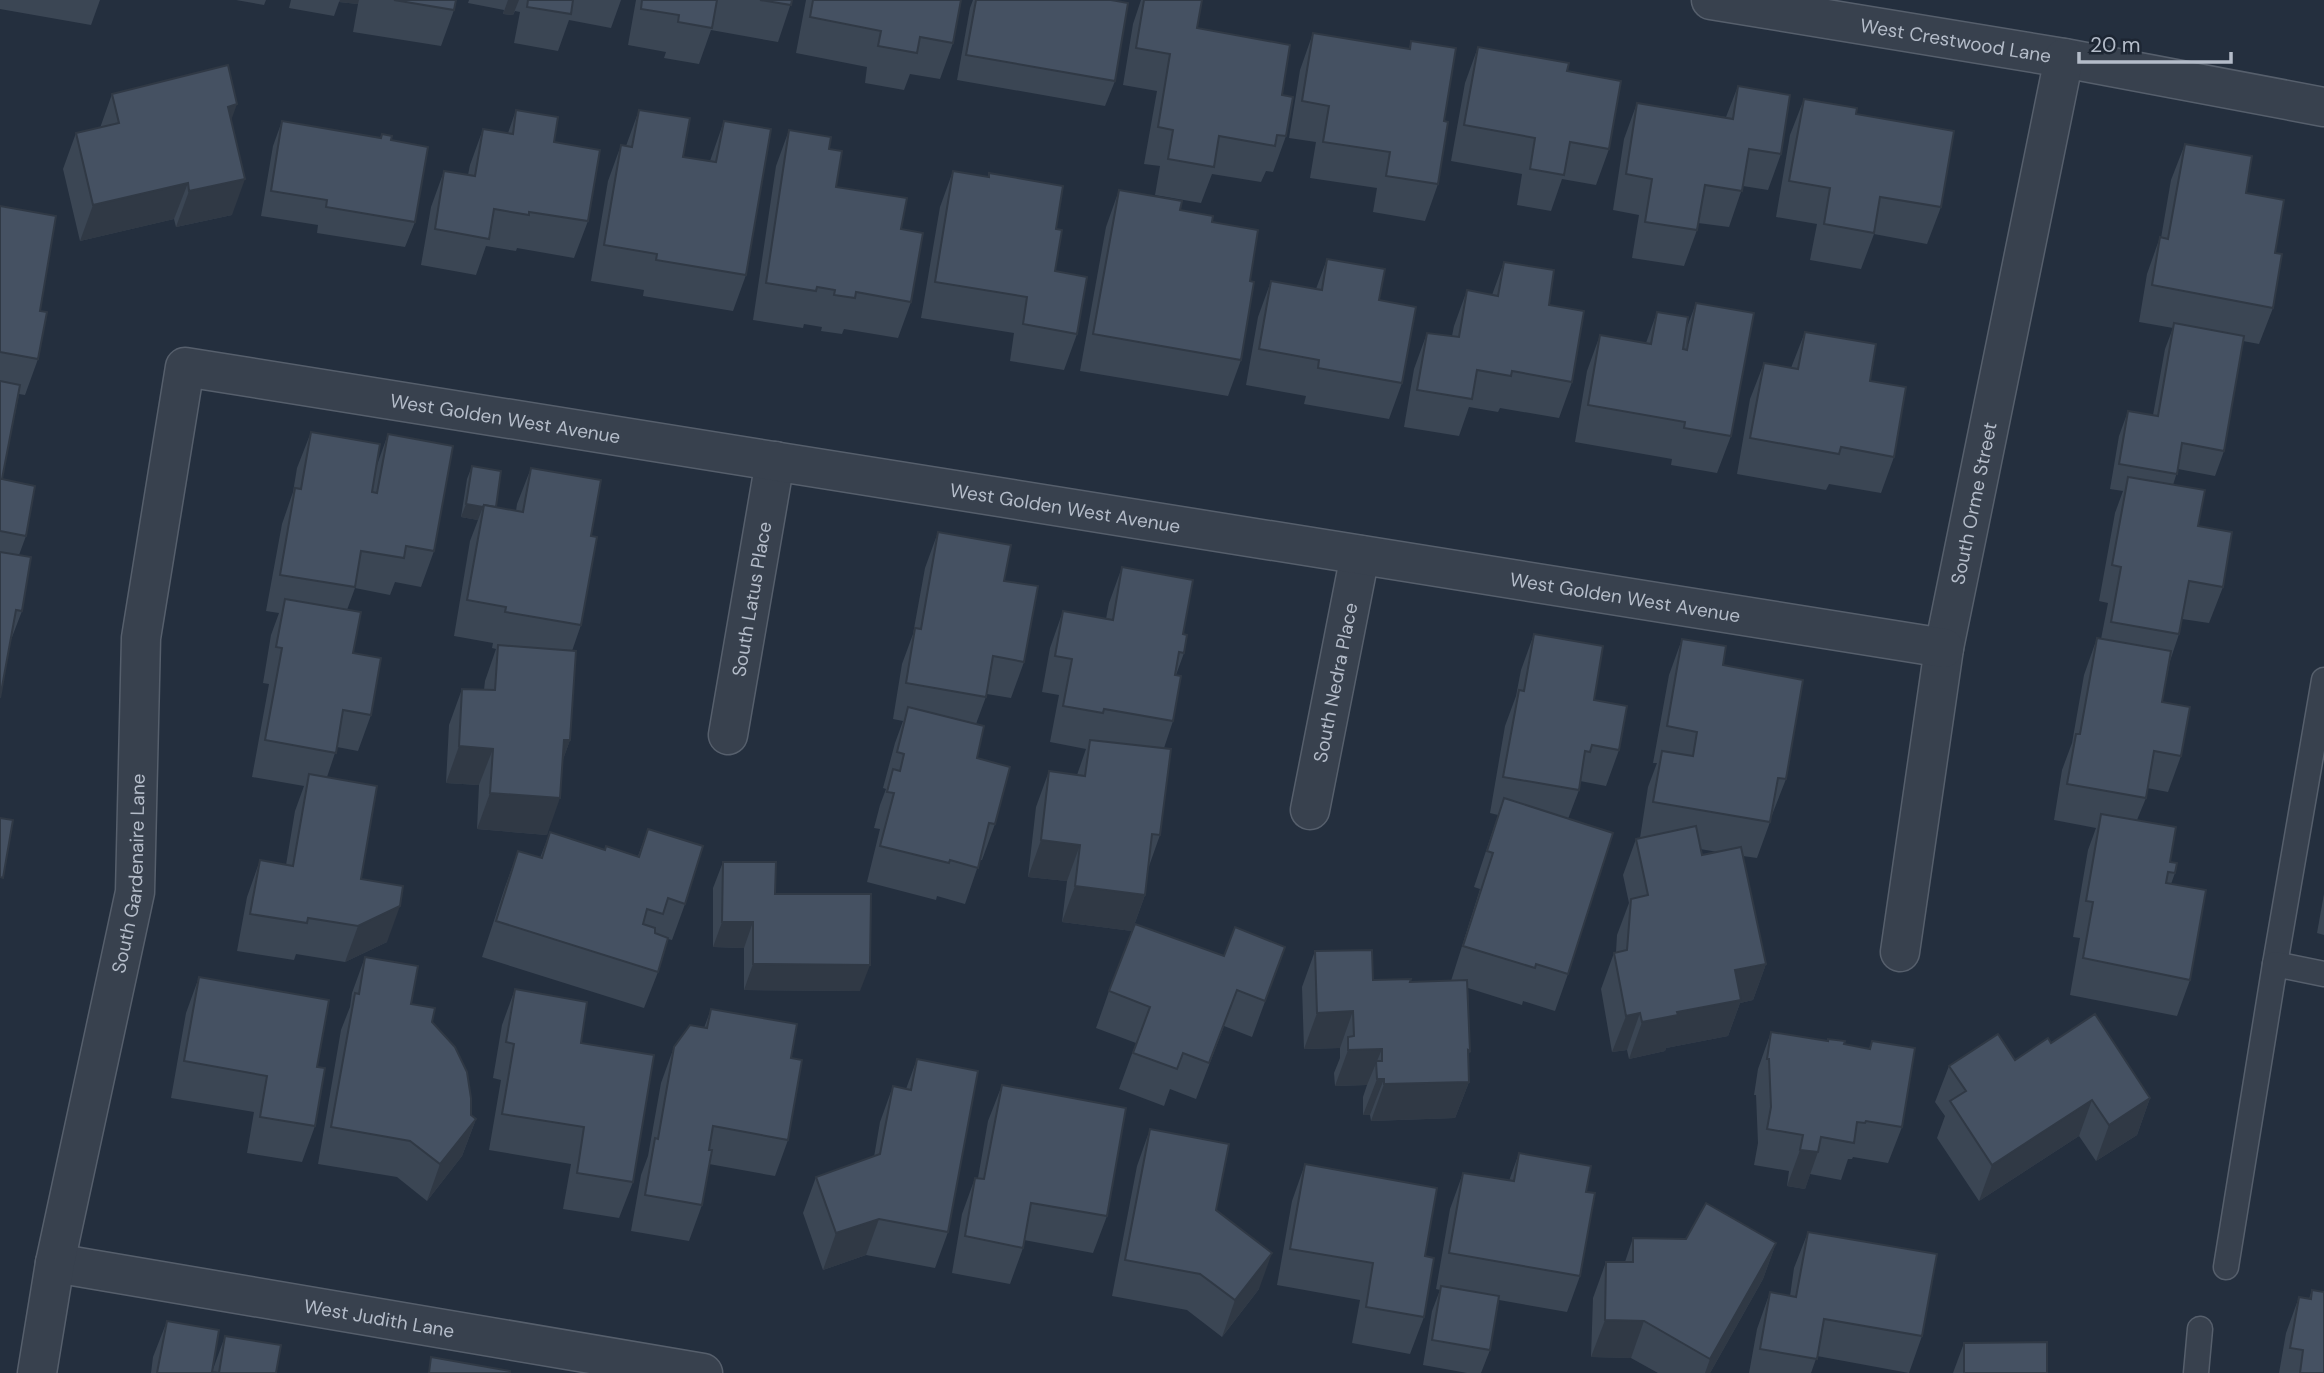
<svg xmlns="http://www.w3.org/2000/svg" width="2324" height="1373" font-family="'DM Sans',sans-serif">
<rect width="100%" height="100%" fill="#242f3e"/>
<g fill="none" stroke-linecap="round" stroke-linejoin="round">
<!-- lane casing -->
<g stroke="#565f6c" stroke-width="27">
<g id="lane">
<path d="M2275 964 2324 680"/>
<path d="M2226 1267 2275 964 2324 974"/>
<path d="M2196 1373 2200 1329"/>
</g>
</g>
<!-- street casing -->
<g stroke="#565f6c" stroke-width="41">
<g id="street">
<path id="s1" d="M1711 0 2064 58 2324 107"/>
<path id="s2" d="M728 735 775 461"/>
<path id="s3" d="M1310 810 1360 555"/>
<path id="s4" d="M1900 952 1944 648 2064 58"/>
<path id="s5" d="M55 1263 703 1373"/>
<path id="s6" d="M37 1373 55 1263 135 892 141 638 185 367 1944 648"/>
</g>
</g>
<!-- lane -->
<use href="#lane" stroke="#38414e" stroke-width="24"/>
<!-- street -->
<use href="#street" stroke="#38414e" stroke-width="38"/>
</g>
<!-- wall -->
<g fill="#3b4654" fill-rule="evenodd">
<path d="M0 0H100L91 25 0 9Z"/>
<path d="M236 0H266L264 5Z"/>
<path d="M291 0H456L454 10 441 46 353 32 358 4 339 2 334 16 289 8Z"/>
<path d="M469 0H621L611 28 569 20 558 51 514 43 520 12 515 11 513 15 503 14 504 10 468 3Z"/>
<path d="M636 0H792L778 42 711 30 699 64 664 58 666 52 628 45Z"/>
<path d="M806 0H961L953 43 940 79 910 74 904 90 865 83 867 67 796 53Z"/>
<path d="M973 0H1111L1115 81 1105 106 957 80 970 8Z"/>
<path d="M1141 0H1202L1197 28 1282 95 1286 136 1273 172 1266 171 1261 182 1212 174 1201 203 1155 195 1160 166 1144 164 1157 91 1123 85 1133 24Z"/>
<path d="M1313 33 1409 49 1411 41 1444 121 1438 184 1425 221 1373 212 1377 188 1310 178 1316 142 1289 138 1300 70Z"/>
<path d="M1478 47 1567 71 1609 149 1596 185 1562 179 1551 211 1517 205 1522 174 1451 161 1465 83Z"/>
<path d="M1738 86 1781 154 1768 190 1743 186 1729 227 1698 223 1697 230 1684 266 1632 258 1639 215 1613 210 1624 139 1637 103 1726 117Z"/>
<path d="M112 94 231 120 232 215 176 227 174 219 80 241 63 169 76 133 100 128Z"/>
<path d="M1804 99 1856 114 1941 207 1927 244 1874 234 1861 269 1810 260 1817 224 1776 217 1790 135Z"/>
<path d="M516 110 554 142 588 221 574 258 517 248 516 251 486 246 476 275 421 265 431 207 444 171 468 175 470 165 483 129 508 133Z"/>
<path d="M639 110 683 157 710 161 724 121 746 275 733 311 643 296 644 290 591 281 608 181 621 145 626 146Z"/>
<path d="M282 121 380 138 382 134 391 140 415 222 405 247 317 233 318 225 261 216 273 146Z"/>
<path d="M789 130 829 149 836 187 901 229 911 302 898 338 844 329 842 334 821 331 822 327 804 324 803 328 753 320 776 166Z"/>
<path d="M2185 144 2246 193 2275 253 2273 308 2259 344 2243 341 2224 451 2215 476 2178 469 2173 485 2198 526 2223 587 2209 623 2182 619 2179 634 2170 661 2162 702 2181 756 2168 792 2147 788 2146 798 2137 820 2170 862 2175 873 2171 884 2190 980 2177 1016 2070 995 2080 938 2073 937 2088 850 2096 828 2054 820 2062 770 2072 743 2084 675 2097 638 2101 639 2108 603 2099 601 2115 513 2123 491 2110 489 2119 436 2128 411 2153 415 2165 349 2173 328 2139 322 2147 274 2160 237 2161 238 2171 180Z"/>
<path d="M953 171 1056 229 1055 271 1077 334 1064 370 1010 361 1014 333 921 318 940 207Z"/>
<path d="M1119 190 1180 210 1212 222 1250 281 1241 360 1228 396 1080 371 1106 227Z"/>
<path d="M0 206 40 311 38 359 25 395 19 394 2 479 26 536 19 555 22 611 9 645 0 698Z"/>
<path d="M1327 259 1379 300 1402 383 1389 419 1304 404 1306 396 1246 385 1258 317 1271 281 1316 289Z"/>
<path d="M1504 262 1549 305 1572 382 1559 418 1500 408 1498 412 1469 407 1459 436 1404 427 1414 369 1427 333 1452 336 1454 326 1467 290 1492 295Z"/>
<path d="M1696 303 1731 436 1717 473 1671 465 1672 459 1575 442 1587 371 1600 335 1646 343 1657 312 1686 330Z"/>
<path d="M1805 332 1870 381 1894 457 1881 493 1829 484 1826 490 1737 474 1750 399 1764 363 1791 368Z"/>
<path d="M311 432 377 465 388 434 434 551 421 587 395 582 390 595 355 588 347 610 353 653 371 715 358 751 337 747 327 777 361 879 387 942 345 962 296 954 294 960 237 951 247 897 260 860 286 865 295 811 304 786 252 777 269 684 263 683 271 635 279 613 266 611 282 524 293 492 297 468Z"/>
<path d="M472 466 496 507 516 511 517 504 531 468 591 536 581 625 572 651 570 740 562 762 547 835 477 829 479 785 446 783 449 725 462 689 484 690 485 681 496 649 492 648 493 643 454 636 470 541 478 520 461 517 467 479Z"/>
<path d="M938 532 1004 581 1024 662 1011 698 987 694 976 724 977 758 995 824 982 860H980L965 904 937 896 936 900 867 882 880 829 874 828 880 805 886 789 883 788 895 743 903 721 893 719 902 664 913 634 925 568Z"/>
<path d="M1122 567 1183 634 1184 653 1176 675 1173 721 1164 748 1160 835 1148 869 1145 895 1132 931 1062 922 1067 881 1028 877 1036 807 1049 771 1077 775 1086 749 1050 742 1059 695 1042 692 1050 648 1063 611 1106 619 1109 603Z"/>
<path d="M1534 634 1594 700 1619 750 1606 786 1580 781 1579 790 1568 819V974L1555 1011 1523 1001 1522 1005 1468 988 1470 1051 1468 1056 1469 1082 1455 1118 1371 1121 1370 1115H1363V1097L1367 1085 1335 1086 1334 1073 1340 1058V1048L1304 1049 1302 987 1315 951 1373 980 1410 982 1451 981 1480 889 1474 887 1498 815 1490 813 1505 726 1516 696 1521 670Z"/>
<path d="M1682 639 1723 665 1786 779 1772 815H1771L1770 822 1757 858 1743 856 1766 964 1753 1000 1740 1003 1728 1036 1666 1048 1665 1051 1629 1059 1627 1050 1612 1052 1601 989 1614 953 1616 952 1617 935 1629 903 1623 875 1636 839 1640 838 1648 787 1657 763H1653L1669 675ZM1700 849 1718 852 1702 855Z"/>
<path d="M648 829 685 904 672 940 668 939 658 972 644 1008 482 957 505 887 518 851 540 858 550 832 605 850 638 856Z"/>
<path d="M723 862 775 894 860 991 744 990V948L713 947V888Z"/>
<path d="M2324 894V935L2317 933Z"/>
<path d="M1285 947 1252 1037 1224 1026 1196 1099 1170 1089 1164 1106 1119 1089 1136 1043 1096 1028 1109 991 1224 956Z"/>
<path d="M365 957 411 1004 432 1022 471 1115 476 1119 462 1156 427 1201 397 1177 318 1164 341 1030 350 1007 352 993Z"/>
<path d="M199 977 317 1067 315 1126 302 1162 247 1153 254 1112 171 1098 186 1013Z"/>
<path d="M515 989 581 1043 633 1182 619 1218 563 1209 571 1164 489 1150 501 1080 493 1078 502 1025Z"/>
<path d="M711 1009 791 1058 788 1140 775 1176 709 1164 702 1205 689 1241 631 1231 641 1175 648 1156 661 1083 674 1047 704 1028Z"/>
<path d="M1771 1032 1869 1049 1872 1041 1902 1127 1888 1163 1853 1157 1852 1159H1848L1841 1180 1810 1174 1805 1189 1787 1186 1789 1171 1754 1165 1758 1143 1756 1095H1754L1758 1069Z"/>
<path d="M2051 1043 2150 1098 2137 1135 2096 1161 2079 1136 1979 1201 1937 1138 1945 1116 1935 1102 1949 1066 2015 1060Z"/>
<path d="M917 1059 948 1232 935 1268 866 1255 823 1270 803 1213 816 1177 874 1157 880 1122 893 1086 906 1089Z"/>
<path d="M1002 1085 1107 1216 1093 1253 1024 1240 1023 1248 1010 1284 952 1273 962 1214 975 1178H978L988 1121Z"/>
<path d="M1150 1129 1216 1210 1259 1289 1222 1337 1187 1310 1112 1296 1137 1166Z"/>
<path d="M1519 1153 1586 1192 1580 1276 1567 1312 1499 1300 1490 1350 1481 1373H1467L1423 1365 1432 1311 1440 1290 1436 1289 1450 1209 1463 1173 1509 1181Z"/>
<path d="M1305 1164 1425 1256 1424 1317 1410 1354 1352 1343 1360 1300 1277 1285 1292 1201Z"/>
<path d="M1808 1232 1922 1336 1909 1373 1817 1356 1811 1373H1749L1757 1329 1770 1292 1790 1296 1794 1268Z"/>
<path d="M1633 1238 1776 1243 1763 1279 1710 1373H1658L1631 1358 1591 1357 1593 1298 1606 1262H1625Z"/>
<path d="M2312 1290 2324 1373H2279L2286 1333 2299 1297 2309 1299Z"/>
<path d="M167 1321 212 1372 225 1336 276 1373H151L153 1357Z"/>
<path d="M1964 1343 2047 1373H1953Z"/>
</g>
<!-- shaded-wall -->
<g fill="#303945">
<path d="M340 0H359L358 4 339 2Z"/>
<path d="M508 0H519L513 15 503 14Z"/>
<path d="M237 104 224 140 228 107Z"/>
<path d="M245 179 232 215 176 227 189 191Z"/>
<path d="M188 183 174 219 80 241 93 205Z"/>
<path d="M466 504 483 507 478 520 461 517Z"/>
<path d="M564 740H570L557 777Z"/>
<path d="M459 746 493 749 479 785 446 783Z"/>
<path d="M490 793 560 798 547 835 477 829Z"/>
<path d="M1041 840 1080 845 1067 881 1028 877Z"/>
<path d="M1075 886 1145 895 1132 931 1062 922Z"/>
<path d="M400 906 387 942 345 962 358 926Z"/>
<path d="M722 922H753L744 948 713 947Z"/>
<path d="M753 964 870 965 860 991 744 990Z"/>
<path d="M1766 964 1753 1000 1740 1003 1728 1036 1666 1048 1665 1051 1629 1059 1642 1022 1677 1012 1735 970Z"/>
<path d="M1353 1011 1340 1048 1304 1049 1317 1013Z"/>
<path d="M1640 1013 1627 1050 1612 1052 1626 1016Z"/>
<path d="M1382 1049 1367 1085 1335 1086 1348 1050Z"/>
<path d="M1377 1079H1384L1370 1115H1363Z"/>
<path d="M1469 1082 1455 1118 1371 1121 1384 1084Z"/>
<path d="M2150 1098 2137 1135 2096 1161 2109 1125Z"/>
<path d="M2092 1100 2079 1136 1979 1201 1992 1165Z"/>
<path d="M476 1119 462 1156 427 1201 440 1164Z"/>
<path d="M1800 1150 1818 1152 1805 1189 1787 1186Z"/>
<path d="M879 1219 866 1255 823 1270 836 1233Z"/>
<path d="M1776 1243 1763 1279 1710 1373H1705L1710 1359Z"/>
<path d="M1272 1253 1259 1289 1222 1337 1235 1300Z"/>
<path d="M1605 1320 1644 1321 1631 1358 1591 1357Z"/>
</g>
<!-- building -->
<g fill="#455162" stroke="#303945" stroke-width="2">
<path d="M394 0H456L454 10Z"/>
<path d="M528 0H573L571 14 527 7Z"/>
<path d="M642 0H717L712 28 678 22 679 15 641 9Z"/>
<path d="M760 0H792L791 5Z"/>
<path d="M813 0H961L953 43 920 37 917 53 878 46 881 31 810 17Z"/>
<path d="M976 0H1111L1128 3 1115 81 966 55Z"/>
<path d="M1144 0H1202L1197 28 1290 45 1282 95 1293 97 1286 136 1277 135 1275 146 1219 136 1214 167 1168 159 1173 130 1158 127 1170 54 1136 48Z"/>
<path d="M1313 33 1410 49 1411 41 1456 48 1444 121 1448 122 1438 184 1386 176 1390 152 1323 142 1329 106 1302 101Z"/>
<path d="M1478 47 1569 63 1567 71 1621 81 1609 149 1570 142 1564 175 1530 169 1535 138 1464 125Z"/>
<path d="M228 65 237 104 228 107 245 179 189 191 188 183 93 205 76 133 119 123 112 94Z"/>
<path d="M1738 86 1790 95 1781 154 1749 149 1742 191 1705 185 1697 230 1645 222 1652 179 1626 174 1637 103 1733 119Z"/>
<path d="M1804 99 1857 108 1856 114 1954 131 1941 207 1880 197 1874 233 1824 224 1830 188 1789 181Z"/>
<path d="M516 110 558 117 554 142 600 150 588 221 529 212V215L494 209 489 239 435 229 444 171 475 176 483 129 513 134Z"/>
<path d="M639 110 690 118 683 157 716 162 724 121 771 129 746 275 656 260 657 254 604 245 621 145 632 147Z"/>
<path d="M282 121 381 138 382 134 392 136 391 140 428 147 415 222 326 207 327 200 271 191Z"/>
<path d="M789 130 831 137 829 149 842 151 836 187 907 198 901 229 923 233 911 302 856 292 855 298 834 295 835 290 817 287 816 291 766 283Z"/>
<path d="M2185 144 2252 156 2246 193 2284 200 2275 253 2282 254 2273 308 2152 285 2160 237 2168 239Z"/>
<path d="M953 171 989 177V173L1063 186 1056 229 1062 230 1055 271 1087 277 1077 334 1023 324 1027 297 935 282Z"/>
<path d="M1119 190 1182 201 1180 210 1213 216 1212 222 1258 230 1250 281 1254 282 1241 360 1093 334Z"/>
<path d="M0 206 56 216 40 311 47 312 38 359 0 352Z"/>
<path d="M1327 259 1385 269 1379 300 1416 307 1402 383 1318 368 1319 360 1259 349 1271 281 1322 290Z"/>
<path d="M1504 262 1554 270 1549 305 1584 311 1572 382 1512 371 1511 376 1477 370 1472 399 1417 390 1427 333 1459 337 1467 290 1498 296Z"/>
<path d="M1696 303 1754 313 1731 436 1684 428 1685 422 1588 405 1600 335 1651 344 1657 312 1688 317 1683 349 1687 350Z"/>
<path d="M2174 323 2244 336 2224 451 2182 443 2177 474 2119 464 2128 411 2158 416Z"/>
<path d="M1805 332 1876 344 1870 381 1906 387 1894 457 1841 447 1839 454 1750 438 1764 363 1798 369Z"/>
<path d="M0 381 20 385 2 479 35 486 26 536 0 531Z"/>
<path d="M311 432 380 444 372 492 377 493 388 434 453 446 434 551 406 546 404 558 361 551 355 587 280 575 295 488 301 489Z"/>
<path d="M472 466 501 471 496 507 484 505 483 507 466 504Z"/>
<path d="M531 468 601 480 591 536 597 537 581 625 505 612 506 607 467 600 484 505 523 512Z"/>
<path d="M2128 477 2205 490 2198 526 2232 532 2223 587 2189 581 2179 634 2111 622 2121 567 2112 565Z"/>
<path d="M938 532 1011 545 1004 581 1038 586 1024 662 993 656 986 697 906 683 915 628 921 629Z"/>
<path d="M0 552 31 557 22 611 16 610 0 698Z"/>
<path d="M1122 567 1193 580 1183 634 1187 635 1184 653 1179 652 1175 675 1181 676 1173 721 1104 709 1103 713 1063 706 1072 659 1055 656 1063 611 1113 620Z"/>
<path d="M285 599 361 612 353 653 381 658 371 715 343 710 336 753 265 740 282 648 276 647Z"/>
<path d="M1534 634 1603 646 1594 700 1627 706 1619 750 1592 745 1590 752 1585 751 1579 790 1503 777 1519 690 1524 691Z"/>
<path d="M2097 638 2171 651 2162 702 2190 707 2181 756 2154 751 2146 798 2067 784 2076 734H2080Z"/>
<path d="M1682 639 1726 646 1723 665 1803 680 1786 779 1778 778 1770 822 1653 802 1662 751 1693 756 1697 732 1667 726Z"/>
<path d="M498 645 576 651 570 740H564L560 798 490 793 493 749 459 746 462 689 495 690Z"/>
<path d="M908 707 984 726 977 758 1010 767 995 824 989 823 978 868 950 860 949 863 880 846 894 793 887 792 893 769 900 771 904 754 897 752Z"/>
<path d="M1090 740 1171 749 1160 835 1152 834 1145 895 1075 886 1080 845 1041 840 1049 771 1085 776Z"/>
<path d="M309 774 377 786 361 879 403 886 400 906 358 926 308 918 307 923 250 914 260 860 293 866Z"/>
<path d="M1504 798 1613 833 1568 974 1536 964 1535 968 1463 946 1493 853 1487 851Z"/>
<path d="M2101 814 2176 827 2170 862 2177 863 2175 873 2168 872 2166 883 2206 890 2190 980 2083 958 2093 902 2086 901Z"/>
<path d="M0 818 13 820 3 878 0 877Z"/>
<path d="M1696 826 1702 855 1741 847 1766 964 1735 970 1741 1000 1677 1012 1678 1015 1642 1022 1640 1013 1626 1016 1614 953 1627 950 1631 899 1648 895 1636 839Z"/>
<path d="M648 829 703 846 685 904 668 898 663 914 647 909 643 924 655 928V933L668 938 658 972 496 921 518 851 542 858 550 832 605 850 606 846 639 857Z"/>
<path d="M723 862H776L775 894H871L870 965 753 964V922H722Z"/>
<path d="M1135 924 1224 956 1235 927 1285 947 1265 1001 1237 990 1209 1063 1183 1053 1177 1069 1133 1053 1150 1007 1109 991Z"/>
<path d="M1372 950 1373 980 1411 979 1410 982 1467 980 1470 1051 1468 1050 1469 1082 1384 1084V1079H1377L1376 1061H1382V1049L1348 1050V1037L1354 1036 1353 1011 1317 1013 1315 951Z"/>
<path d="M365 957 418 966 411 1004 435 1008 432 1022 455 1047 467 1072 471 1098V1115L476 1119 440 1164 410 1141 331 1127 355 993 359 994Z"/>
<path d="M199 977 329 1000 317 1067 325 1068 315 1126 260 1117 267 1076 184 1061Z"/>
<path d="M515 989 587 1002 581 1043 654 1055 633 1182 577 1173 584 1127 502 1114 514 1044 506 1042Z"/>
<path d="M711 1009 797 1024 791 1058 802 1060 788 1140 713 1126 709 1150H712L702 1205 645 1195 655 1138 658 1139 674 1047 690 1025 707 1028Z"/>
<path d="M2095 1014 2150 1098 2109 1125 2092 1100 1992 1165 1950 1101 1966 1091 1949 1066 1998 1034 2015 1060 2048 1038 2051 1043Z"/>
<path d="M1771 1032 1828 1041V1039L1845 1041 1844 1044 1870 1049 1872 1041 1915 1048 1902 1127 1866 1121 1865 1123 1857 1122 1854 1143 1821 1137 1818 1152 1800 1150 1803 1135 1767 1129 1771 1107 1769 1059H1767Z"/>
<path d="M917 1059 978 1071 948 1232 879 1219 836 1233 816 1177 880 1154 893 1086 911 1090Z"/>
<path d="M1002 1085 1126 1108 1107 1216 1031 1203 1023 1248 965 1236 975 1178 984 1179Z"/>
<path d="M1150 1129 1229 1144 1216 1210 1272 1253 1235 1300 1200 1274 1125 1260Z"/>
<path d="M1519 1153 1591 1166 1586 1192 1595 1193 1580 1276 1449 1253 1463 1173 1514 1181Z"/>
<path d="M1305 1164 1437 1188 1425 1256 1434 1258 1424 1317 1366 1307 1373 1263 1290 1249Z"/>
<path d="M1706 1203 1776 1243 1710 1359 1644 1321 1605 1320 1606 1262H1633V1238L1686 1239Z"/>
<path d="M1808 1232 1937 1254 1922 1336 1824 1319 1817 1359 1760 1349 1770 1292 1796 1297Z"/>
<path d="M1441 1286 1499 1296 1490 1350 1432 1340Z"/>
<path d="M2312 1290 2324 1292V1373H2300L2303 1350 2290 1348 2299 1297 2311 1299Z"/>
<path d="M167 1321 219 1330 212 1372 219 1373 225 1336 281 1345 276 1373H157Z"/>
<path d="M2047 1342V1373H1964V1343Z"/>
<path d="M431 1357 510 1371V1373H429Z"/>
</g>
<g text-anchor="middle" stroke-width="6" stroke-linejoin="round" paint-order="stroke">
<!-- street labels -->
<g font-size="19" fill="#b4bcc9" stroke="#1d2633">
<text dy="7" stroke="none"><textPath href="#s1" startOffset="248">West Crestwood Lane</textPath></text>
<text dy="7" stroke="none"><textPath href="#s6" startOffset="1344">West Golden West Avenue</textPath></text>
<text dy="7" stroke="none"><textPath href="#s4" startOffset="455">South Orme Street</textPath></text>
<text dy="7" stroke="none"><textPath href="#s6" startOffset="1911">West Golden West Avenue</textPath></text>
<text dy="7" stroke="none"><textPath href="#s2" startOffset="138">South Latus Place</textPath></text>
<text dy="7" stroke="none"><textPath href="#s6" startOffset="2478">West Golden West Avenue</textPath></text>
<text dy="7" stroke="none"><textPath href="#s3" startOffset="130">South Nedra Place</textPath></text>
<text dy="7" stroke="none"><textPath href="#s6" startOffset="509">South Gardenaire Lane</textPath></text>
<text dy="7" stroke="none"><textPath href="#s5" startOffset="329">West Judith Lane</textPath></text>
</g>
</g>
<!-- scale -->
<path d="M2079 52v10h152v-10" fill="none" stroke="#b4bcc9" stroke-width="3.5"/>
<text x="2090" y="52" font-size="21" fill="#b4bcc9" stroke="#1d2633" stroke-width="5" paint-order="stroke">20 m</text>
</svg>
